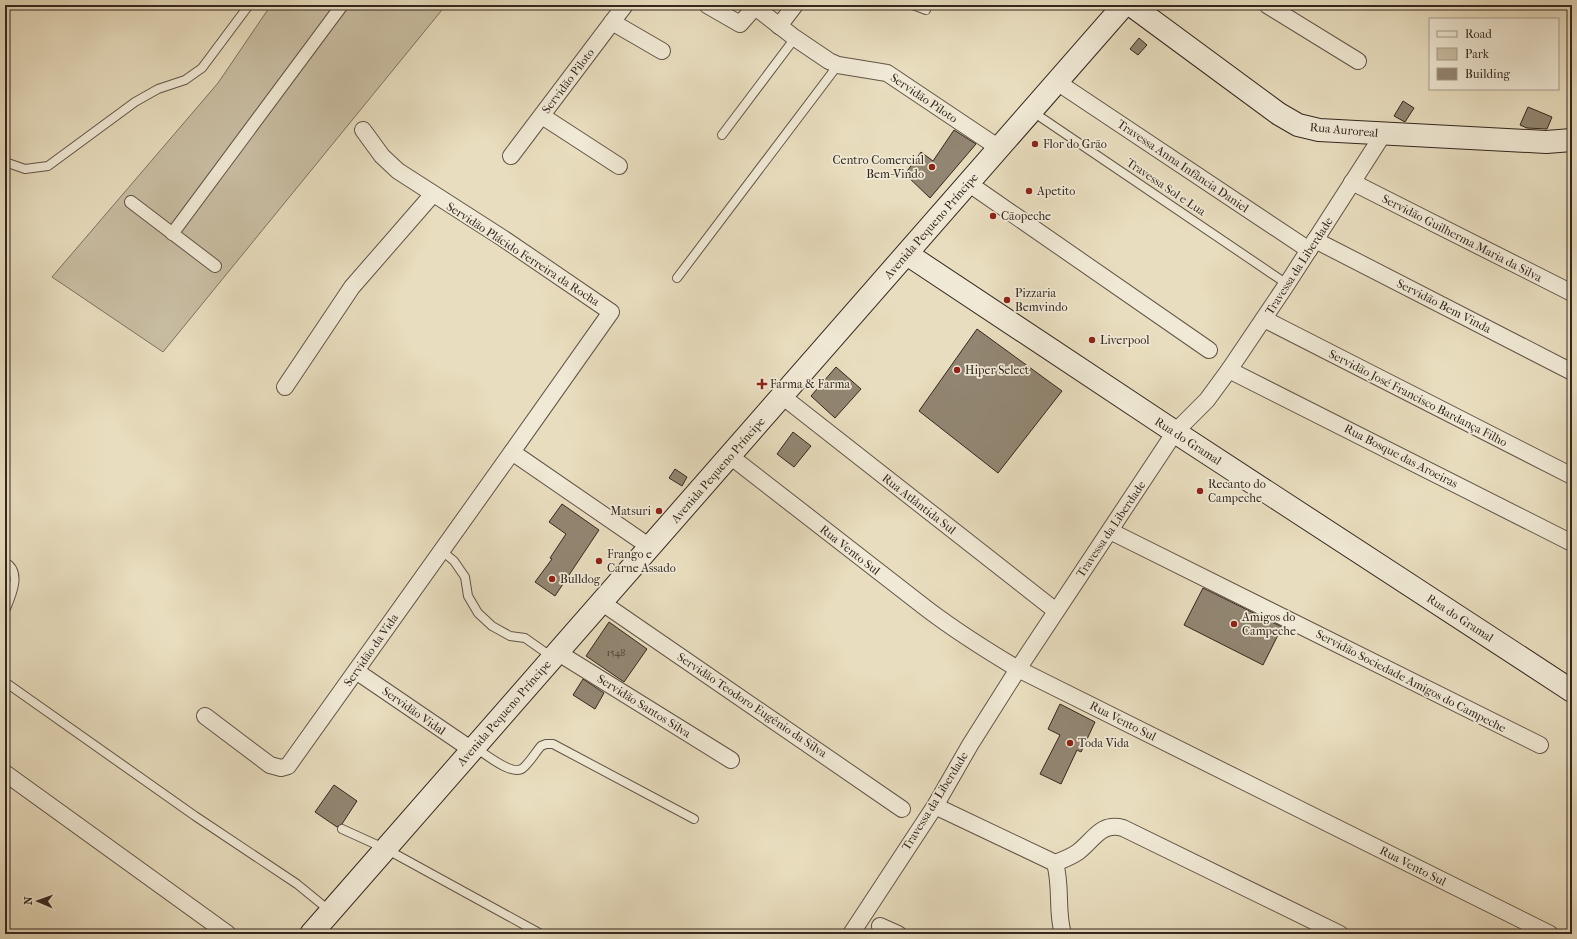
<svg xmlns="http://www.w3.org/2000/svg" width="1577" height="939" font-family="'IM FELL French Canon',serif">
<rect width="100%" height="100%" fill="#e8ddbe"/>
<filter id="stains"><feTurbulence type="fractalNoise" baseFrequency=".005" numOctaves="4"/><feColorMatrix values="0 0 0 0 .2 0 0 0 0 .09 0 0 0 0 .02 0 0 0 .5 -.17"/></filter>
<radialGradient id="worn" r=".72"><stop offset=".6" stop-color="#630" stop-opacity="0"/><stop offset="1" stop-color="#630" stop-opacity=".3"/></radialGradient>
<!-- green -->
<path fill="#c9bea3" stroke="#7e7262" d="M271 5H446L163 352 52 277 218 83Z"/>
<!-- building -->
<g fill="#928672" stroke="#342720">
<path d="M1139 38 1147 45 1138 55 1130 49Z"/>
<path d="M1403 101 1414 108 1405 122 1394 116Z"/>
<path d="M1528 107 1552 117 1547 129 1527 128 1520 125Z"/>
<path d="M954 130 976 144 930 198 905 174 921 152 933 161Z"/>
<path d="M977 329 1062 391 998 473 919 411Z"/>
<path d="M836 367 861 389 835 418 811 396Z"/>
<path d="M793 432 811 446 794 467 777 454Z"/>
<path d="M675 469 687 477 682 486 669 478Z"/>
<path d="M562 504 599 530 555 596 535 582 552 559 550 558 566 534 549 522Z"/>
<path d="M1203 588 1282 627 1263 665 1184 625Z"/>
<path d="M609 622 647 649 624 682 586 656Z"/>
<path d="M583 679 604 693 595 709 573 695Z"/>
<path d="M1060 704 1095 722 1081 752 1077 750 1061 784 1040 774 1060 735 1048 729Z"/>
<path d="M334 785 357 801 342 824 337 827 315 812Z"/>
</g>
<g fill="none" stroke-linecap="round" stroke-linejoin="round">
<!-- service casing -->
<g stroke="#615448" stroke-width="10">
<g id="service">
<path d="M913 5 926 10"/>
<path d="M1033 112 1287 284"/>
<path d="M722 135 795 38"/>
<path d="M5 162 25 169 48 166 135 102 158 89 185 80 202 68 249 5"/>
<path d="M677 278 838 65"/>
<path d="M442 551 454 561 465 577 468 596 478 613 492 626 510 636 525 638 552 657"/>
<path d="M5 562C23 572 11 596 5 611"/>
<path d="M5 682 195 816 297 884 330 911"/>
<path d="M476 748C485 754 513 777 523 768 530 762 535 753 541 746L546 744H553L694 819"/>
<path d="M342 829 386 849 541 934"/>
</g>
</g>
<!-- pedestrian casing -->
<g stroke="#615448" stroke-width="14">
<g id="pedestrian">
<path d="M131 202 215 266"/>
<path d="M172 234 342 5"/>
</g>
</g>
<!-- minor casing -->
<g stroke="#615448" stroke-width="18">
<g id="minor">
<path d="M707 5 740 24 755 7 795 38 829 61 838 65 887 73 999 148"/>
<path d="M1267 5 1358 61"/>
<path d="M612 22 662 51"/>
<path d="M779 26 795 5"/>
<path d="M1057 82 1309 250"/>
<path d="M542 116 619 166"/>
<path d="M363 130 382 156 398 171 504 239 611 312 512 452 650 547"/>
<path d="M511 156 625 5"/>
<path d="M1352 182 1572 293"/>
<path d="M968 183 1209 350"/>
<path d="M1315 240 1572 372"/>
<path d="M1264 319 1572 476"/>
<path d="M1229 370 1572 543"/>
<path d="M285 387 352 287 433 194"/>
<path d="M782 396 1056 611"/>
<path d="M730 456 927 609C956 631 986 650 1018 669L1550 934"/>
<path d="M1110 531 1540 745"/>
<path d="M601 602 902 809"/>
<path d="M557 652 731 760"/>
<path d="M356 671 472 750"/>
<path d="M205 716 270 765 281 768 288 766 512 452"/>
<path d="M5 773 228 934"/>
<path d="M935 806 1055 863C1062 888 1056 911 1063 934"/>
<path d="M1055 863C1063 860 1071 857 1078 852 1094 840 1100 822 1123 828L1340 934"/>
<path d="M880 926 898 934"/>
<path d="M851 934 935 806 970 745 1018 669 1175 432 1207 400 1229 370 1287 284 1384 133"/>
</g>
</g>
<!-- secondary casing -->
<g stroke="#342720" stroke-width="24">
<g id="secondary">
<path d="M1131 5 1279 114 1298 125 1319 130 1546 142 1572 140"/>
<path d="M907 254 1175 432 1572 691"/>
<path d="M311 934 1124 5"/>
</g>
</g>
<!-- service -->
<use href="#service" stroke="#f0e9d5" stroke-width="8"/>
<!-- pedestrian -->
<use href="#pedestrian" stroke="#f0e9d5" stroke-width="12"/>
<!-- minor -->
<use href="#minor" stroke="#f0e9d5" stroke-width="16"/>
<!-- secondary -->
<use href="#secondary" stroke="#f0e9d5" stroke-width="22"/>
</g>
<!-- markers -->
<g fill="#8f2418" stroke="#f0e9d5" stroke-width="1.5">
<circle cx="1035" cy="144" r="4"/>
<circle cx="932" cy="167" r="4"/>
<circle cx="1029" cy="191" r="4"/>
<circle cx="993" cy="216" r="4"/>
<circle cx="1007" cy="300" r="4"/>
<circle cx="1092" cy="340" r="4"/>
<circle cx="957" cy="370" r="4"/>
<path d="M760 378h4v4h4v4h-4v4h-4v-4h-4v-4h4z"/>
<circle cx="1200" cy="491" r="4"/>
<circle cx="659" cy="511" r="4"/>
<circle cx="599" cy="561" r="4"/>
<circle cx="552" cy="579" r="4"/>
<circle cx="1234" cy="624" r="4"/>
<circle cx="1070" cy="743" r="4"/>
</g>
<g text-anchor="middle" stroke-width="3.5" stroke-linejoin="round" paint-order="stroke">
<!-- number labels -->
<g font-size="10" fill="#4c3f34">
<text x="616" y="656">1548</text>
</g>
<!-- street labels -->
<g font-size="12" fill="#342720" stroke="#f0e9d5">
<text transform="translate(568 81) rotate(-53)" y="4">Servidão Piloto</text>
<text transform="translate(924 98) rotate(34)" y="4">Servidão Piloto</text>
<text transform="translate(1344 130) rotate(5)" y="4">Rua Auroreal</text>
<text transform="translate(1183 166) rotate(34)" y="4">Travessa Anna Infância Daniel</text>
<text transform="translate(1166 187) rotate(34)" y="4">Travessa Sol e Lua</text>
<text transform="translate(931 226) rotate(-49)" y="4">Avenida Pequeno Príncipe</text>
<text transform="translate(1462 238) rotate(27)" y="4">Servidão Guilherma Maria da Silva</text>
<text transform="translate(523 254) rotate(33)" y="4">Servidão Plácido Ferreira da Rocha</text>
<text transform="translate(1299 266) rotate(-57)" y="4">Travessa da Liberdade</text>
<text transform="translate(1444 306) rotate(27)" y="4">Servidão Bem Vinda</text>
<text transform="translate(1418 398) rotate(27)" y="4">Servidão José Francisco Bardança Filho</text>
<text transform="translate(1188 441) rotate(33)" y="4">Rua do Gramal</text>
<text transform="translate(1401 456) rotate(27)" y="4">Rua Bosque das Aroeiras</text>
<text transform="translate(718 470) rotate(-49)" y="4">Avenida Pequeno Príncipe</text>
<text transform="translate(919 504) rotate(38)" y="4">Rua Atlântida Sul</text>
<text transform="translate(1111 529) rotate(-56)" y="4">Travessa da Liberdade</text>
<text transform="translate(850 550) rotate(38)" y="4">Rua Vento Sul</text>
<text transform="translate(1460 618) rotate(33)" y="4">Rua do Gramal</text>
<text transform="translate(371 650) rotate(-55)" y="4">Servidão da Vida</text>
<text transform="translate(1411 681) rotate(27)" y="4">Servidão Sociedade Amigos do Campeche</text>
<text transform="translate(752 705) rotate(34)" y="4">Servidão Teodoro Eugênio da Silva</text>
<text transform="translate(644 706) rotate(32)" y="4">Servidão Santos Silva</text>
<text transform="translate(414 711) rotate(35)" y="4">Servidão Vidal</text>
<text transform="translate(504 713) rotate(-49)" y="4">Avenida Pequeno Príncipe</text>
<text transform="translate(1123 721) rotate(27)" y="4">Rua Vento Sul</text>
<text transform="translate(935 801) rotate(-58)" y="4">Travessa da Liberdade</text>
<text transform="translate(1413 866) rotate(27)" y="4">Rua Vento Sul</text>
</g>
<!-- poi labels -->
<g font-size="12" fill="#342720" stroke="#f0e9d5" text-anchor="start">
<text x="1043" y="148">Flor do Grão</text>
<text x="924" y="164" text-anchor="end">Centro Comercial<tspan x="924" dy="14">Bem-Vindo</tspan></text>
<text x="1037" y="195">Apetito</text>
<text x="1001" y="220">Cãopeche</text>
<text x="1015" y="297">Pizzaria<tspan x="1015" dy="14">Bemvindo</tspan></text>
<text x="1100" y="344">Liverpool</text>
<text x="965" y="374">Hiper Select</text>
<text x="770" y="388">Farma &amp; Farma</text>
<text x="1208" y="488">Recanto do<tspan x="1208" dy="14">Campeche</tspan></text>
<text x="651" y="515" text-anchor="end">Matsuri</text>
<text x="607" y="558">Frango e<tspan x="607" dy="14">Carne Assado</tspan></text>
<text x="560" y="583">Bulldog</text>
<text x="1242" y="621">Amigos do<tspan x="1242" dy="14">Campeche</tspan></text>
<text x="1078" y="747">Toda Vida</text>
</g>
</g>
<!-- margin -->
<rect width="1577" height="939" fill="none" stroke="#e8ddbe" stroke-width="20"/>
<rect x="6" y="6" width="1565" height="927" fill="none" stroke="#342720" stroke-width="2"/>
<rect x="10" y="10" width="1557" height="919" fill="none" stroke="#342720"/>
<!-- legend -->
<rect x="1429" y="18" width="130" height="72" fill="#f0e9d5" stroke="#a59b8d"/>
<rect x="1437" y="31" width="20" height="6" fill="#f0e9d5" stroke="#a59b8d"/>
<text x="1465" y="38" font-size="12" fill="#342720">Road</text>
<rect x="1437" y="48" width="20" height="12" fill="#c9bea3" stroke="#a59b8d"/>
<text x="1465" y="58" font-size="12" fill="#342720">Park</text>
<rect x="1437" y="68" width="20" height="12" fill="#928672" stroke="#a59b8d"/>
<text x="1465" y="78" font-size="12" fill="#342720">Building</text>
<!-- north arrow -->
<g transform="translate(38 901) rotate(272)" stroke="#f0e9d5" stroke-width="3" paint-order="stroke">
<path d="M0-3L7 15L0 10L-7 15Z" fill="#342720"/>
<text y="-6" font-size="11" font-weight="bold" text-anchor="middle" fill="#342720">N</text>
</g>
<rect width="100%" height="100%" filter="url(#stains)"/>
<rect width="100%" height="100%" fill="url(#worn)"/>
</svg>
